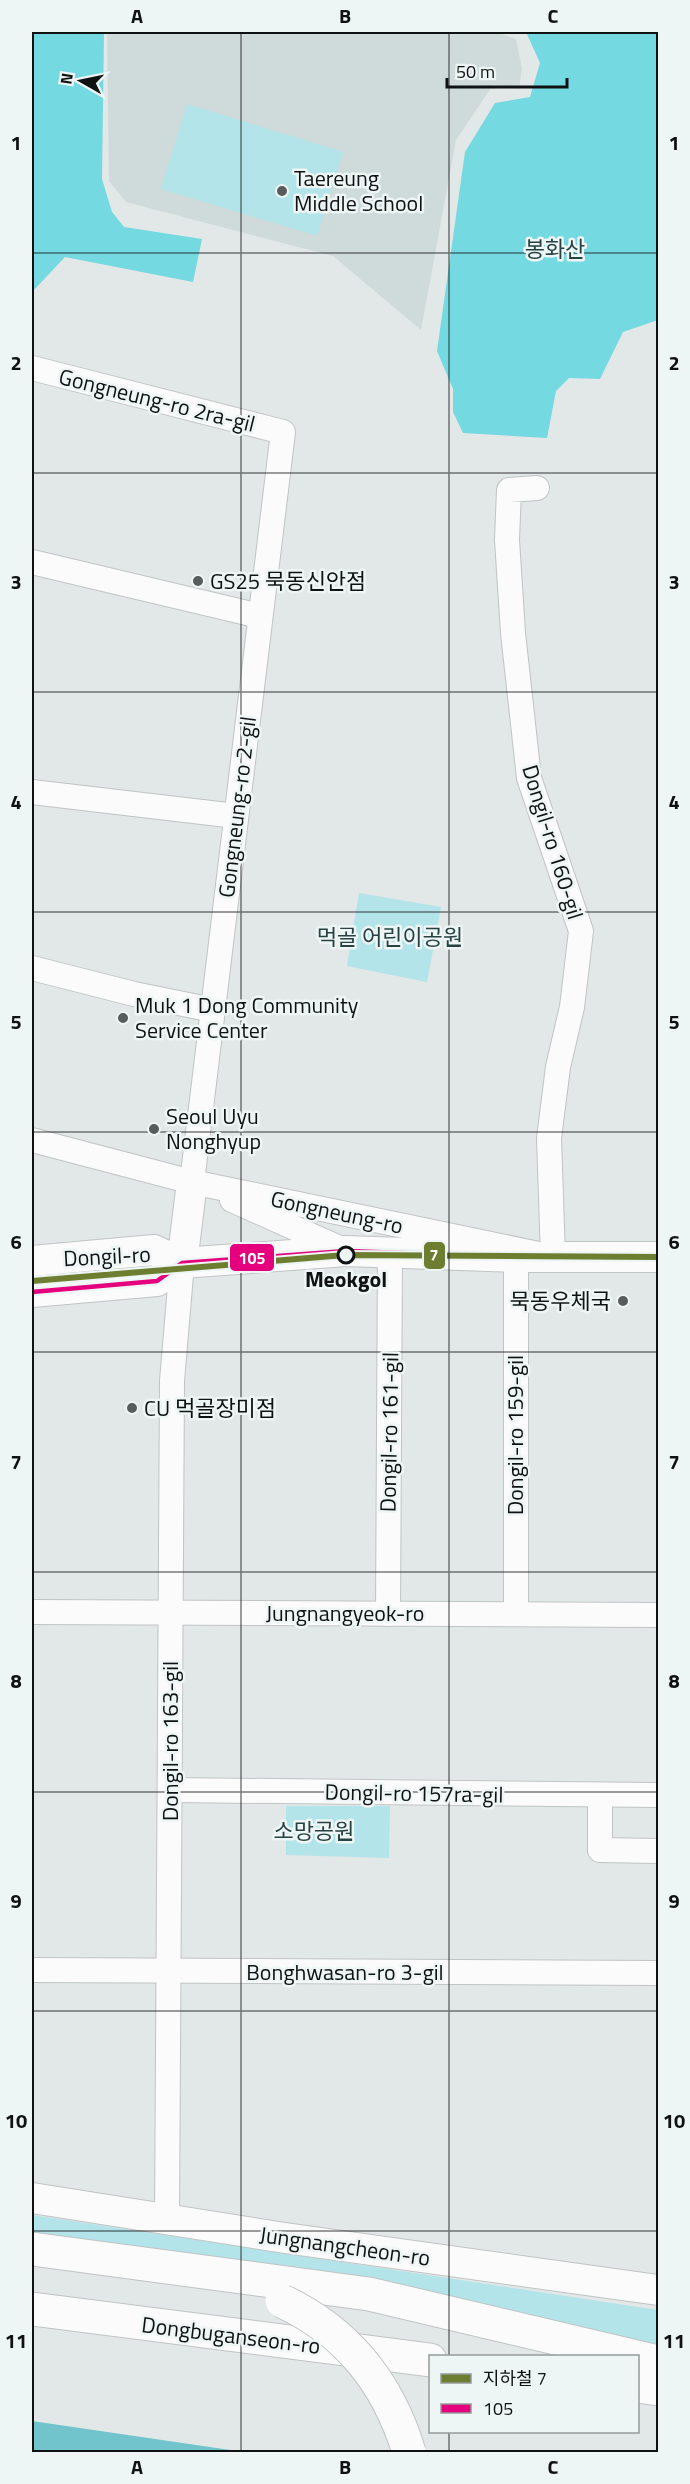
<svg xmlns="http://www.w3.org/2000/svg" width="690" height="2484" font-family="'Titillium Web','Noto Sans KR',sans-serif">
<rect width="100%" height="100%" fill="#e2e7e7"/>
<!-- built -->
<path fill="#cfdadb" d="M107 32H496L516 39 522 69 519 89 493 85 456 140 421 330 333 256 126 202 109 181Z"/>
<!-- green -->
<g fill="#b2e4e9">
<path d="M187 104 343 152 317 236 161 189Z"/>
<path d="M359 893 441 907 427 982 347 966Z"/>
<path d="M286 1806H390L389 1858 286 1855Z"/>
<path d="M32 2215 658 2310V2356L32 2239Z"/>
</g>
<!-- forest -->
<g fill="#74d9e0">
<path d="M32 32H104L102 179 112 212 124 227 202 239 193 282 65 257 32 292Z"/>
<path d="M526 32H658V320L623 332 600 379 569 378 556 391 547 438 463 433 453 412V389L437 351 465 152 495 103 530 97 540 63Z"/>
</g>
<!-- water -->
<path fill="#71c4cb" d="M32 2421 244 2452H32Z"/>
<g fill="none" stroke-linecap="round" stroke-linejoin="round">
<!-- minor casing -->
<g stroke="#c0c4c4" stroke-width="26">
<g id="minor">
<path d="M32 368 283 432 192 1182"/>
<path d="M32 562 260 616"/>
<path d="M32 792 236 816"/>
<path d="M32 968 134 994 213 1010"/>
<path d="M32 1140 192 1182 553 1257 549 1138 558 1067 572 1007 581 931 529 778 513 633 507 540 509 490 537 488"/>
<path d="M232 1200 346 1251"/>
<path d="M516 1257V1613"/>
<path d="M32 1612 658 1615"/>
<path d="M388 1614 390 1251"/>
<path d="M170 1790 658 1795"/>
<path d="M600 1795V1850L658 1851"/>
<path d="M32 1970 658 1973"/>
<path d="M167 2220 172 1381 182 1263"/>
</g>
</g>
<!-- major casing -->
<g stroke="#c0c4c4" stroke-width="32">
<g id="major">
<path d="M32 1261 154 1250 182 1263 346 1251 516 1257H658"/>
<path d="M182 1263 192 1182"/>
<path d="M32 1292 157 1281 182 1263"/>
<path d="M32 2198 285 2238 658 2290"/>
</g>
</g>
<!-- highway casing -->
<g stroke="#c0c4c4" stroke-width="35">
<g id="highway">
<path d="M32 2249 369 2294 658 2362"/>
<path d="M32 2309 430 2360"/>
<path d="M638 2386 658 2389"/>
</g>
</g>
<!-- minor -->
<use href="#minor" stroke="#fbfbfb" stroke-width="24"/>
<!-- major -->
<use href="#major" stroke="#fbfbfb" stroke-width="30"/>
<!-- highway -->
<use href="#highway" stroke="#fbfbfb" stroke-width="33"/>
<!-- highway-bridge casing -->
<g stroke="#c0c4c4" stroke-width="35" stroke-linecap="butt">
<path id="highway-bridge" d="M282 2301C348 2332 388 2383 409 2452"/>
</g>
<!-- highway-bridge -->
<use href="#highway-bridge" stroke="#fbfbfb" stroke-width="33"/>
<!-- bus-1 casing -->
<g stroke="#eef5f5" stroke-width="9">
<path id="bus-1" d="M32 1292 157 1281 182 1263 346 1251 516 1257H658"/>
</g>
<!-- bus-1 -->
<use href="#bus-1" stroke="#e5007d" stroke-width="4.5"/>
<!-- metro-1 casing -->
<g stroke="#eef5f5" stroke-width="10">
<path id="metro-1" d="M32 1281 345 1255 658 1257"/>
</g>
<!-- metro-1 -->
<use href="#metro-1" stroke="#6e7e31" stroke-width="6"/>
</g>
<!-- grid -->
<path fill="none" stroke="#0f1112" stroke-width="1.5" stroke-opacity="0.55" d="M241 32V2452M449 32V2356M32 253H658M32 473H658M32 692H658M32 912H658M32 1132H658M32 1352H658M32 1572H658M32 1792H658M32 2011H658M32 2231H658M449 2432V2452"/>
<!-- markers -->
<g fill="#595c5d" stroke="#eef5f5" stroke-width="2">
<circle cx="282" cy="191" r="6"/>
<circle cx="198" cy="581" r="6"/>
<circle cx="123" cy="1018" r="6"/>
<circle cx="154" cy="1129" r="6"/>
<circle cx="623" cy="1301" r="6"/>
<circle cx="132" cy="1408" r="6"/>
</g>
<circle fill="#eef5f5" stroke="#0f1112" stroke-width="3" cx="346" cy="1255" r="8"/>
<g text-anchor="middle" stroke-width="5" stroke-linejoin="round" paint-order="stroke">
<!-- poi labels -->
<g font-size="22" fill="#0f1112" stroke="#eef5f5" text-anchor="start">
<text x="294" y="186">Taereung<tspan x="294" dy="25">Middle School</tspan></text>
<text x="210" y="589">GS25 묵동신안점</text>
<text x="135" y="1013">Muk 1 Dong Community<tspan x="135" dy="25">Service Center</tspan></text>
<text x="166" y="1124">Seoul Uyu<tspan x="166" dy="25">Nonghyup</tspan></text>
<text x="611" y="1309" text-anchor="end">묵동우체국</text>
<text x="144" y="1416">CU 먹골장미점</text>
</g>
<!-- park labels -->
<g font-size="22" fill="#284244" stroke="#eef5f5">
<text x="555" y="257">봉화산</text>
<text x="390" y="945">먹골 어린이공원</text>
<text x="314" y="1839">소망공원</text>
</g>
<!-- street labels -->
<g font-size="22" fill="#0f1112" stroke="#eef5f5">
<text transform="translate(157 400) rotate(14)" y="8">Gongneung-ro 2ra-gil</text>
<text transform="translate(237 807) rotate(-83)" y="8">Gongneung-ro 2-gil</text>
<text transform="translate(553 842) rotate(73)" y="8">Dongil-ro 160-gil</text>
<text transform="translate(337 1212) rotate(12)" y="8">Gongneung-ro</text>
<text transform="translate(107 1256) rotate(-3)" y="8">Dongil-ro</text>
<text transform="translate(389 1432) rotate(-89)" y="8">Dongil-ro 161-gil</text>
<text transform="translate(515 1435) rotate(-90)" y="8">Dongil-ro 159-gil</text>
<text x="345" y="1621">Jungnangyeok-ro</text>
<text transform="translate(170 1741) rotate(-90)" y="8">Dongil-ro 163-gil</text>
<text transform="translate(414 1793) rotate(1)" y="8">Dongil-ro 157ra-gil</text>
<text x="345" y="1980">Bonghwasan-ro 3-gil</text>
<text transform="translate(345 2246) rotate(8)" y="8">Jungnangcheon-ro</text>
<text transform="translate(231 2335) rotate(7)" y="8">Dongbuganseon-ro</text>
</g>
<!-- stop labels -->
<g font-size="22" font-weight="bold" fill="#0f1112" stroke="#eef5f5">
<text x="346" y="1287">Meokgol</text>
</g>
</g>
<g stroke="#eef5f5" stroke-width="2">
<rect x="423" y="1241" width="23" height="29" rx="6" fill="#6e7e31"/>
<rect x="229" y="1243" width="46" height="29" rx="6" fill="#e5007d"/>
</g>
<g font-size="16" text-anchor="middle" font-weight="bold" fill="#fff">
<text x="434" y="1261">7</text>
<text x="252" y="1264">105</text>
</g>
<!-- border -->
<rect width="690" height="2484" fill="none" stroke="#eef5f5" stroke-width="66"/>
<!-- legend -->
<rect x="429" y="2355" width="210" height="78" fill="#eef5f5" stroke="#959a9a" stroke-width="1.5"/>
<rect x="441" y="2374" width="30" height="9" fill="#6e7e31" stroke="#959a9a" stroke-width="1.5"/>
<text x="483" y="2385" font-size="18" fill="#0f1112">지하철 7</text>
<rect x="441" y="2404" width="30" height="9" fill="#e5007d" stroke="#959a9a" stroke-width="1.5"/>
<text x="483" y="2415" font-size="18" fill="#0f1112">105</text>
<!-- north arrow -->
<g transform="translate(81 81) rotate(279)" stroke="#eef5f5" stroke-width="4.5" paint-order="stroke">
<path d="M0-4.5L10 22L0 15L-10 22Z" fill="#0f1112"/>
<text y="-9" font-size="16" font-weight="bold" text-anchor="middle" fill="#0f1112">N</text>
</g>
<!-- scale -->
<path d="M447 78v9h120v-9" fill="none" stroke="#0f1112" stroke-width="3"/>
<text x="456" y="78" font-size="18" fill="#0f1112" stroke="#eef5f5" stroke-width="4.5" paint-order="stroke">50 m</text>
<rect x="33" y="33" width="624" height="2418" fill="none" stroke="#0f1112" stroke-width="2"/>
<g font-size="20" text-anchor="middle" font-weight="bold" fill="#0f1112">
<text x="137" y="23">A</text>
<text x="345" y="23">B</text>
<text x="553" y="23">C</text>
<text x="16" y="150">1</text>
<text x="674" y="150">1</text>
<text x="16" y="370">2</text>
<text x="674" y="370">2</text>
<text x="16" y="589">3</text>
<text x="674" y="589">3</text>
<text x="16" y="809">4</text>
<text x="674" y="809">4</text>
<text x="16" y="1029">5</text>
<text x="674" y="1029">5</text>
<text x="16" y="1249">6</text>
<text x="674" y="1249">6</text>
<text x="16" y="1469">7</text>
<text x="674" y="1469">7</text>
<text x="16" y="1688">8</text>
<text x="674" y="1688">8</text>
<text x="16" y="1908">9</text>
<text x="674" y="1908">9</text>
<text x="16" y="2128">10</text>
<text x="674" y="2128">10</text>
<text x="16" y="2348">11</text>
<text x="674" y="2348">11</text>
<text x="137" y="2474">A</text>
<text x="345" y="2474">B</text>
<text x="553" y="2474">C</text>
</g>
</svg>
